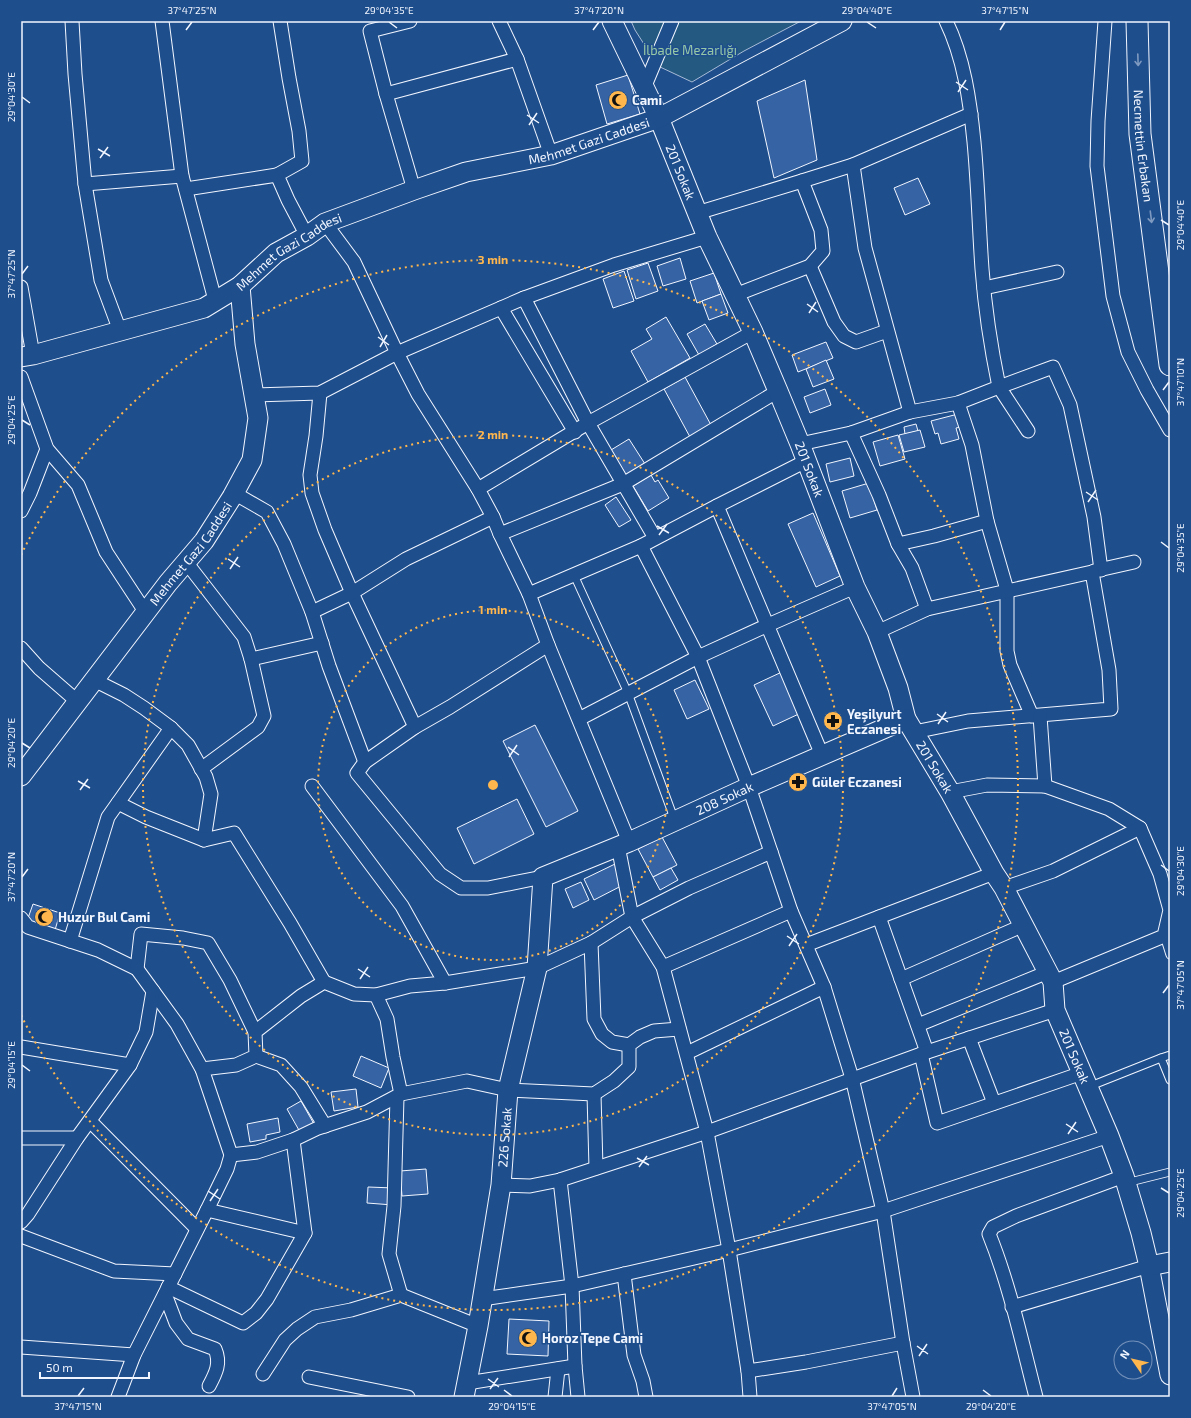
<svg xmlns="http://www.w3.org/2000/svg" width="1191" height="1418" font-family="'Exo 2',sans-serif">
<rect width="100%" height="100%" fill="#1f4e8c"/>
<!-- green -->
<path fill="#245a82" stroke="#a8bbd7" d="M631 21H801L744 51 692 82 658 66 635 30Z"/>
<!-- building -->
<g fill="#3563a3" stroke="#f2f6ff">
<path d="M628 75 640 114 607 124 596 85Z"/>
<path d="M805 80 817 160 774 178 757 101Z"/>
<path d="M918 178 930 204 905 215 894 188Z"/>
<path d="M680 258 686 279 663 286 657 266Z"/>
<path d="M648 263 658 291 636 299 627 270Z"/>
<path d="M624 271 634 301 613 308 603 279Z"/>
<path d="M714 273 721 294 697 303 690 281Z"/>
<path d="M721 294 728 313 709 320 702 301Z"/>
<path d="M666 317 690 358 648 382 631 351 652 339 646 329Z"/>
<path d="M705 324 717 344 699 355 687 334Z"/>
<path d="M826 342 833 358 798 372 792 355Z"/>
<path d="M826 360 834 379 813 387 806 369Z"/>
<path d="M685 377 711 425 690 437 664 389Z"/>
<path d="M825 389 831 405 810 413 804 397Z"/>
<path d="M958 414 961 427 956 428 959 439 941 444 938 433 935 434 931 421Z"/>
<path d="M916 424 918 431 905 434 904 427Z"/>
<path d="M920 430 925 447 904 452 899 435Z"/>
<path d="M898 435 905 459 880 466 873 442Z"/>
<path d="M629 439 645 464 626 475 611 450Z"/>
<path d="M850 458 854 476 830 482 826 464Z"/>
<path d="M651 475 655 482 658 480 669 498 648 511 633 486Z"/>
<path d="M869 483 877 510 850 518 842 491Z"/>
<path d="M616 497 631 520 619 527 605 505Z"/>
<path d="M813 513 840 576 816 587 788 524Z"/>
<path d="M784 671 803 712 773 726 754 685Z"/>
<path d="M695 680 709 709 687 719 674 690Z"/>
<path d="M535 725 578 811 546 827 503 741Z"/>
<path d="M517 799 534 834 474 864 457 828Z"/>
<path d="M662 837 677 865 653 877 638 849Z"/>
<path d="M615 864 625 884 594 900 584 879Z"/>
<path d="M671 868 678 880 660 890 653 877Z"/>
<path d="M581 882 589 900 573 908 565 889Z"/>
<path d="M33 904 60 913 55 930 27 921Z"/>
<path d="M361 1056 389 1068 381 1088 353 1076Z"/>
<path d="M356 1089 358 1107 334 1111 331 1092Z"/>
<path d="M301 1101 314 1124 300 1132 287 1109Z"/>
<path d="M278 1118 280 1132 266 1135V1139L250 1142 247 1124Z"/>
<path d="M426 1169 428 1194 402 1196 400 1171Z"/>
<path d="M368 1187 394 1188 393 1205 367 1203Z"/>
<path d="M509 1319 549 1321 548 1356 507 1354Z"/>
</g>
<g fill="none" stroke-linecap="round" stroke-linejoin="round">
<!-- lane casing -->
<g stroke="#f2f6ff" stroke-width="9">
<g id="lane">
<path d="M574 575 628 693 675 821"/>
<path d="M1164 936 1170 955"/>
<path d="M1170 1055 1161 1058 1170 1080"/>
<path d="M1088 1087 1161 1058"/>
<path d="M1126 1183 1170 1172"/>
</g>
</g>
<!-- street casing -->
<g stroke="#f2f6ff" stroke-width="15">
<g id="street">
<path d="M72 21 75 74 85 184 101 280 120 331"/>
<path d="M162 21 182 176 215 300"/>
<path d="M280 21 289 78 299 131 302 161 277 175 288 200 307 236"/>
<path d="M410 21 370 31 386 94 414 190"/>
<path d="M499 21 517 59 551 155"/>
<path d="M1105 21 1098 121 1097 166 1113 296 1128 352 1147 390 1170 430"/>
<path d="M644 88 672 21"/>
<path d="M386 94 517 59"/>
<path d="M85 184 182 176"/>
<path d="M186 189 277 175"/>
<path d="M697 213 802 181"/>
<path d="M325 223 354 262 397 353 418 394 478 489 493 517 500 534 529 594 548 645 629 842"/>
<path d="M810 266 834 322 844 336 856 342 887 331"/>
<path d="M21 287 33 355"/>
<path d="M984 288 1057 272"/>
<path d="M735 295 810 266 823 251 821 230 802 181 853 165"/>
<path d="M524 298 588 423 655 538"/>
<path d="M501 308 575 432"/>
<path d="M21 377 47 449 78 485 106 552 146 613"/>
<path d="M320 393 316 436 310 475 312 493 325 530 352 593 415 727"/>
<path d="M254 395 320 393 397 353 524 298 614 265 707 237"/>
<path d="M910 412 865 248 853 165 971 114"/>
<path d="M1028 431 999 387 1053 367 1070 405 1094 517 1101 570"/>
<path d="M851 433 879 495 898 544"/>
<path d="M800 444 851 433 910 412 958 403 999 387C991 348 985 309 982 269 979 227 978 184 974 142 970 101 964 58 946 21"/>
<path d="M478 489 588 423 753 332"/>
<path d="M234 493 267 512 284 544 312 612 329 666 365 762"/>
<path d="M717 506 822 755"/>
<path d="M21 511 30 493 47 449"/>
<path d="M987 521 1007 590V651L1010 665 1032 716"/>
<path d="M500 534 623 484 778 391"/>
<path d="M641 546 698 657 749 787 791 911 824 987 852 1078 883 1211 903 1343 913 1397"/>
<path d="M186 562 244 637 251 659 264 716 258 727 201 769"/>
<path d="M1094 571 1134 562"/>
<path d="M529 594 641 546 717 506 806 461"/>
<path d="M927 609 912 568 898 544 934 536 987 521 972 445 958 403"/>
<path d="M312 612 352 593 406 559 493 517"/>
<path d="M877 632 927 609 1092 572 1109 670 1111 709 968 721 914 732"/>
<path d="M21 648 39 668 78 702"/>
<path d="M251 659 322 643"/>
<path d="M94 680 124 695 144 708 171 728 188 745 206 777 211 794 204 840"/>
<path d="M1040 716 1045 786"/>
<path d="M579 719 698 657 768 625 855 587"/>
<path d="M312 786 402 906 445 983"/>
<path d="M950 792 987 785 1045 786 1109 809 1140 828 1160 874 1170 910 1164 936 1053 982"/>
<path d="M118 803 146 817 204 840 234 833 290 923 324 982"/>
<path d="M618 846 632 917 663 967 707 1132 729 1250 748 1371 750 1397"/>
<path d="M543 877 488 888H461L440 874 357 773 365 762 415 727 450 707 548 645"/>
<path d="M1004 888 1053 871 1140 828"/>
<path d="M879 917 927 1052"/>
<path d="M21 918 28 927 98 950 137 969 177 1024 202 1069 231 1155 227 1169 207 1210 134 1355 118 1397"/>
<path d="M70 941 108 817 171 728"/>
<path d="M591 943 594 1019 602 1034 612 1042 629 1045"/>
<path d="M806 945 994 873"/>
<path d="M663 967 791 911"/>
<path d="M137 969 141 934 183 938 208 943 230 980 255 1032"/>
<path d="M901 979 1024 925"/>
<path d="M376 995 387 1019 393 1057 401 1094"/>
<path d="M918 1025 1048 972"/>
<path d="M969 1038 994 1103"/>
<path d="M21 1047 130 1065"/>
<path d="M687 1053 824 987"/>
<path d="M921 1054 937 1123 1082 1073"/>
<path d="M256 1056 281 1065 301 1087 325 1126"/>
<path d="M202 1069 236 1065 256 1056 255 1032 301 996 324 982 354 994 376 995 410 986 445 983 537 968 591 943 632 917 689 888 771 852"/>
<path d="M594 1094 596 1168"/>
<path d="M397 1097 394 1206 389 1254 401 1295"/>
<path d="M90 1121 197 1229"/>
<path d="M21 1138H77"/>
<path d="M231 1155 257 1152 293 1140 318 1128 367 1112 401 1094 467 1081 508 1090 594 1094 614 1081 629 1067V1045L640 1037 654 1031 679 1029"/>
<path d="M560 1180 572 1286 575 1366 578 1397"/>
<path d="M501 1185 530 1186 560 1180 707 1132 921 1054 1055 1010"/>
<path d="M207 1210 305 1233"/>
<path d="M21 1222 28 1214 77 1138 130 1065 146 1032 153 991"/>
<path d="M21 1236 114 1271 175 1274"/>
<path d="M624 1274 634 1355 643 1381 646 1397"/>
<path d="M168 1287 243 1323 256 1313 267 1299 305 1233 293 1140"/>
<path d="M165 1294 176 1323 188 1339 215 1349C221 1363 216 1373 209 1386"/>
<path d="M482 1299 572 1286 729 1250 883 1211 1109 1136"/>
<path d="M1012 1307 1149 1266"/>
<path d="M21 1347 134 1355"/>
<path d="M748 1371 806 1362 903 1343"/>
<path d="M263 1374 285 1340 297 1329 315 1317 351 1310 401 1295 478 1326"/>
<path d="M309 1377 408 1397"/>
<path d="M467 1383 575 1366"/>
<path d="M555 1397 558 1369"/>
<path d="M1036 1397C1022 1343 1010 1286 989 1234L993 1227 1016 1216 1124 1176"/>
</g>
</g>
<!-- secondary casing -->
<g stroke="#f2f6ff" stroke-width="21">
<g id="secondary">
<path id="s1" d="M612 21 659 118 707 237 753 332 778 391 800 444 855 587 877 632 898 688 906 719 950 792 994 873 1004 888 1053 982 1055 1010 1109 1136 1124 1176 1141 1233 1149 1266 1170 1375"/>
<path id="s2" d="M21 357 33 355 204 308 240 286 276 253 307 236 325 223 414 190 466 172 551 155 659 118 842 21"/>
<path id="s3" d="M21 776 168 583 204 541 232 497 252 460 258 418 245 344 240 286"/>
<path d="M1149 1266 1170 1262"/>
<path id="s4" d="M464 1397 478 1326 501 1185 508 1090 537 968 543 877 629 842 749 787 906 719"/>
</g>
</g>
<!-- primary casing -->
<g stroke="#f2f6ff" stroke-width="23">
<g id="primary">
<path id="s5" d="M1137 21 1140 134 1170 365"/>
</g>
</g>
<!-- lane -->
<use href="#lane" stroke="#1f4e8c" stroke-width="7"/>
<!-- street -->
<use href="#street" stroke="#1f4e8c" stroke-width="13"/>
<!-- secondary -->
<use href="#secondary" stroke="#1f4e8c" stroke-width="19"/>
<!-- primary -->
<use href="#primary" stroke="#1f4e8c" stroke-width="21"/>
</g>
<!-- one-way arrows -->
<defs><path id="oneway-shaft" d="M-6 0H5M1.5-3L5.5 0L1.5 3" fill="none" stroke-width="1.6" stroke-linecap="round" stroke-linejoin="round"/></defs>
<g stroke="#7e9ac0">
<use href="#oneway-shaft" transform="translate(1138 60) rotate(88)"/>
<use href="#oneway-shaft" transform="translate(1151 217) rotate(83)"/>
</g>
<!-- ticks -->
<path fill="none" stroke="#f2f6ff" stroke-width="1.5" d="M389 22 397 28M867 22 876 28M186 30 192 22M593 30 599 22M1000 30 1005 22M956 82 968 90M958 92 966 80M22 97 30 103M527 115 539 123M529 125 537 113M98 149 110 156M100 158 108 147M1161 220 1169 225M22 274 28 266M807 304 818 312M809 313 816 302M378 337 389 345M380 347 387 335M1163 390 1169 382M22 420 30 425M1086 492 1098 500M1088 502 1096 490M657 526 669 533M659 535 667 524M1161 542 1169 548M228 559 240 567M230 569 238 557M937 714 948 722M938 724 946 712M22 743 30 748M508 747 519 755M509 757 517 745M78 781 90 788M80 790 88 779M1161 865 1169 871M22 877 28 869M787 936 799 944M789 946 797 934M358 969 370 977M360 979 368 967M1163 993 1169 985M22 1065 30 1071M1066 1124 1078 1132M1068 1134 1076 1122M637 1158 649 1165M639 1167 647 1156M1161 1188 1169 1193M208 1191 220 1199M210 1201 218 1189M917 1346 928 1354M919 1356 927 1344M488 1379 499 1387M490 1389 498 1378M504 1390 512 1396M983 1390 991 1396M78 1396 84 1388M892 1396 897 1388"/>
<!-- distance rings -->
<g fill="none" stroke="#ffb74d" stroke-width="2" stroke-dasharray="2 4">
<circle cx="493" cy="785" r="175"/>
<circle cx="493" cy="785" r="350"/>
<path d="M21 555A525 525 0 1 1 21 1015"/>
</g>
<!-- icons -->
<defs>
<g id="mosque-disc" transform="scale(1)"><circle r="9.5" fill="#ffb74d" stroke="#1f4e8c"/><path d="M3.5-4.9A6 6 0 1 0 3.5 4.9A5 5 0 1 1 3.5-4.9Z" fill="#111"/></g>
<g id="pharmacy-disc" transform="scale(1)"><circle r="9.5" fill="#ffb74d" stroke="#1f4e8c"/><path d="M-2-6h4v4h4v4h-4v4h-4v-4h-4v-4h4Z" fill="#111"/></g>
</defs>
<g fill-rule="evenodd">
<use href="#mosque-disc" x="618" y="100"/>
<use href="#pharmacy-disc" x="833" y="721"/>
<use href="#pharmacy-disc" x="798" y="782"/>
<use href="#mosque-disc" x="44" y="917"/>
<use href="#mosque-disc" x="528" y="1338"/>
</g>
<g text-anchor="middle" stroke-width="3" stroke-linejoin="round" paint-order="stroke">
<!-- park labels -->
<g font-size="13" fill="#97c8a6" stroke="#1f4e8c">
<text x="690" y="55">İlbade Mezarlığı</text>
</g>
<!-- poi labels -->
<g font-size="13" font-weight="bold" fill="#f2f6ff" stroke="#1f4e8c" text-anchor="start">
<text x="632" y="105">Cami</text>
<text x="847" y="719">Yeşilyurt<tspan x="847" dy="15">Eczanesi</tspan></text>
<text x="812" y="787">Güler Eczanesi</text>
<text x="58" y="922">Huzur Bul Cami</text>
<text x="542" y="1343">Horoz Tepe Cami</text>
</g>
<!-- street labels -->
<g font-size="13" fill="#f2f6ff" stroke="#1f4e8c">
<text dy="5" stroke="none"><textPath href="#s2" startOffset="615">Mehmet Gazi Caddesi</textPath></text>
<text dy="5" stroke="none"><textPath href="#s5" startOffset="125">Necmettin Erbakan</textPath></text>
<text dy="5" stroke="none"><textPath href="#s1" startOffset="166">201 Sokak</textPath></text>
<text dy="5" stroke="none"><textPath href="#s2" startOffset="292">Mehmet Gazi Caddesi</textPath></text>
<text dy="5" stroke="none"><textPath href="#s1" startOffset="490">201 Sokak</textPath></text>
<text dy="5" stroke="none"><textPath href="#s3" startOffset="280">Mehmet Gazi Caddesi</textPath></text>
<text dy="5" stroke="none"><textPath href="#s1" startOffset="814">201 Sokak</textPath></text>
<text dy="5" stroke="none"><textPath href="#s4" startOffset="725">208 Sokak</textPath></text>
<text dy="5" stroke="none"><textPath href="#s1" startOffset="1138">201 Sokak</textPath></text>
<text dy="5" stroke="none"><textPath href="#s4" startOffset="263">226 Sokak</textPath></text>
</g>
</g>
<circle cx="493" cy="785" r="6" fill="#ffb74d" stroke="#1f4e8c" stroke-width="2"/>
<g font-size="12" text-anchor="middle" font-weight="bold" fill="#ffb74d" stroke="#1f4e8c" stroke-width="3" stroke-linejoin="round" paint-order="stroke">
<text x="493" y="264">3 min</text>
<text x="493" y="439">2 min</text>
<text x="493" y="614">1 min</text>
</g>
<!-- border -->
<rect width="1191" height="1418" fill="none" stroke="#1f4e8c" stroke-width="44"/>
<!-- north arrow -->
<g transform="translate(1133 1360) rotate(304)"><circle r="19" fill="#1f4e8c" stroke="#7391ba"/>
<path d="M0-3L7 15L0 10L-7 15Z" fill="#ffb74d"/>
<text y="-6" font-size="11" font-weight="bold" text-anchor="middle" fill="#f2f6ff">N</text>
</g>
<!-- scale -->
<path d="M40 1372v6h109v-6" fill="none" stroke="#f2f6ff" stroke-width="2"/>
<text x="46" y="1372" font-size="12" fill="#f2f6ff" stroke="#1f4e8c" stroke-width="3" paint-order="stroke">50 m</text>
<rect x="22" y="22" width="1147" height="1374" fill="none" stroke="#f2f6ff" stroke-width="1.5"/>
<g font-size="10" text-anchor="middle" fill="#f2f6ff">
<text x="192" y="14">37°47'25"N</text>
<text x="389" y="14">29°04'35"E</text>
<text x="599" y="14">37°47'20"N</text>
<text x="867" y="14">29°04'40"E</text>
<text x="1005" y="14">37°47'15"N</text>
<text transform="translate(11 97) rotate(-90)" y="4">29°04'30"E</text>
<text transform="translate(1180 225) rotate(-90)" y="4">29°04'40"E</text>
<text transform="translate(11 274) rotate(-90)" y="4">37°47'25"N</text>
<text transform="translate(1180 382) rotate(-90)" y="4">37°47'10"N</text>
<text transform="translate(11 420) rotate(-90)" y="4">29°04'25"E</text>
<text transform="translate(1180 548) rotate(-90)" y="4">29°04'35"E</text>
<text transform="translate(11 743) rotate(-90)" y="4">29°04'20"E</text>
<text transform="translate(1180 871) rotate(-90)" y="4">29°04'30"E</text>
<text transform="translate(11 877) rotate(-90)" y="4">37°47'20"N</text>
<text transform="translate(1180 985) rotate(-90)" y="4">37°47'05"N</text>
<text transform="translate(11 1065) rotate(-90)" y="4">29°04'15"E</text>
<text transform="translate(1180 1193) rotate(-90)" y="4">29°04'25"E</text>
<text x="78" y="1410">37°47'15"N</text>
<text x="512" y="1410">29°04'15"E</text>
<text x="892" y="1410">37°47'05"N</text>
<text x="991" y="1410">29°04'20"E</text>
</g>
</svg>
